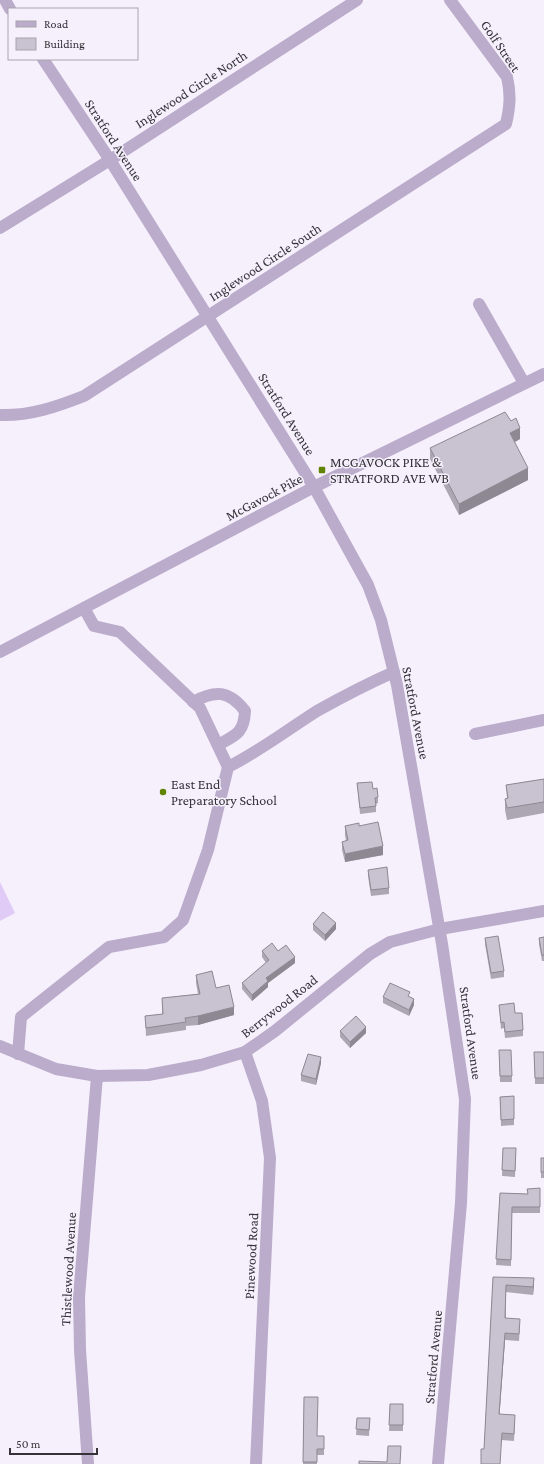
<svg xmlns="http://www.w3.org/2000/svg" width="544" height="1464" font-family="'Crimson Pro',serif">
<rect width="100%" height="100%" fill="#f6f0fd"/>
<!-- green -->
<path fill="#dfcbf5" d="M0 882 15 913 0 921Z"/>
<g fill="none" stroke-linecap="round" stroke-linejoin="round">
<!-- minor -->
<g stroke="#baacca" stroke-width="12">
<path d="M5 0 10 9"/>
<path d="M43 59 110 160 314 487 368 585 381 620 397 685 442 944 465 1099 461 1203 438 1464"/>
<path d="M0 228 110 160 357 0"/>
<path d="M479 304 524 383"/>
<path d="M0 415C30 416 56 407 84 396L506 124C510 107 511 94 507 77L450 0"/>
<path d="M84 608 94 626 120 632 200 708 228 767C260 751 287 730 317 711 342 697 367 684 394 672"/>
<path d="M0 652 314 487 544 374"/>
<path d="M193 702C215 690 229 690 245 711 244 733 236 735 218 745"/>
<path d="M475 734 544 720"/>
<path d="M0 1046 56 1069 97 1076 148 1075 201 1065 245 1052 275 1031 370 954 390 942 440 929 544 911"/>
<path d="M245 1052 262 1101 270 1158 256 1464"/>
<path d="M18 1054 21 1017 109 947 164 937 183 920 208 850 228 767"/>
<path d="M88 1464 80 1350 79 1297 97 1076"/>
</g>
</g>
<!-- wall -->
<g fill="#ada7b4">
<path d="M520 439 514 442 528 480 459 515 430 459V448Z"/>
<path d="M544 779V813L507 820 505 810V799L507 798 506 785Z"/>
<path d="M357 783 373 789 378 797V803L376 804V812L360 814Z"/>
<path d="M345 826H359L383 855 345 862 342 850V842L346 841 345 835Z"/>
<path d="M368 870 389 888V894L371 896 368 876Z"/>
<path d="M313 924 336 929 325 941 313 930Z"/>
<path d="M544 937V961H542L539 944V938Z"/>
<path d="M485 938 504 971V977L491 979 485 944Z"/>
<path d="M262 951H278L295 963 268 983V987L252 1001 242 989V983L266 963 262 957Z"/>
<path d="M196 975 216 988 234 1015 198 1025 186 1026V1030L146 1036 145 1016 162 1014V998L198 994 196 983Z"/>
<path d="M383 997H410L414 1005 409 1016 383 1003Z"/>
<path d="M499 1005 515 1013 523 1030V1036L505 1038 504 1028 501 1029Z"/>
<path d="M340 1031 366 1033 350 1048 340 1037Z"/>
<path d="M534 1052H544V1084H535Z"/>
<path d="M499 1056 512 1076V1082H500Z"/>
<path d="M321 1063 316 1085 301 1081V1075Z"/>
<path d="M514 1096V1125L501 1126 500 1097Z"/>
<path d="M503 1148 516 1154 515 1177 502 1176Z"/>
<rect x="541" y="1158" width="3" height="20"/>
<path d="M540 1188V1213H512L511 1266 496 1265 500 1193 527 1194Z"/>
<path d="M493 1277 534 1285 533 1295 506 1292V1318L520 1326 519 1341 505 1340 499 1415 515 1422 514 1441 502 1440 484 1449Z"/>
<path d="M304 1397 317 1436H324V1455H317V1464H303Z"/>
<path d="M390 1404H403V1431H389Z"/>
<path d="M357 1418H370L369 1436 356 1435Z"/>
</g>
<!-- shaded-wall -->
<g fill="#8d8892">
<path d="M520 428V439L510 445V433Z"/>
<path d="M528 468V480L459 515V504Z"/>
<path d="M383 846V855L345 862V854Z"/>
<path d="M336 923V929L325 941V935Z"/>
<path d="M295 957V963L268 983V987L252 1001V995L266 978Z"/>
<path d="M414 999V1005L409 1016V1010Z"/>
<path d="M234 1007V1015L198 1025V1016Z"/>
<path d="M366 1027V1033L350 1048V1042Z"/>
<path d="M321 1057V1063L316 1085V1079Z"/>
<path d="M534 1278V1285L533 1295V1287Z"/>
<path d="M505 1333V1340L499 1422V1414Z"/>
</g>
<!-- building -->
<g fill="#c9c2d1" stroke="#8d8892">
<path d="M505 412 511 421 516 418 520 428 510 433 528 468 459 504 430 448Z"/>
<path d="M544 779V802L507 808 505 799 508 798 506 785Z"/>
<path d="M372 782 373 789 377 788 378 797 375 798 376 806 360 808 357 783Z"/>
<path d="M378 822 383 846 345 854 342 842 348 840 345 826 359 823V826Z"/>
<path d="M387 867 389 888 371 890 368 870Z"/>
<path d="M323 912 336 923 325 935 313 924Z"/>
<path d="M498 936 504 971 491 973 485 938Z"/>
<path d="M544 937V955H542L539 938Z"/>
<path d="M272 943 278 951 286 945 295 957 266 978 268 981 252 995 242 983 269 960 262 951Z"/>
<path d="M212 971 216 988 229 985 234 1007 198 1016 185 1018 186 1022 146 1028 145 1016 163 1014 162 998 200 994 196 975Z"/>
<path d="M390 983 410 992 408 996 414 999 409 1010 383 997Z"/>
<path d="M514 1003 515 1013H522L523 1030 505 1032 504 1022 501 1023 499 1005Z"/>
<path d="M356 1016 366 1027 350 1042 340 1031Z"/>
<path d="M499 1050H511L512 1076H500Z"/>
<path d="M534 1052H544V1078H535Z"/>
<path d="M308 1054 321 1057 316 1079 301 1075Z"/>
<path d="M514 1096V1119L501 1120 500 1097Z"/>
<path d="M503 1148H516L515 1171 502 1170Z"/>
<rect x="541" y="1158" width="3" height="14"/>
<path d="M540 1188V1207H512L511 1260 496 1259 500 1193 528 1194 527 1189Z"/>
<path d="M493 1277 534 1278 533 1287 506 1285 505 1318 520 1319 519 1334 505 1333 499 1414 515 1415 514 1434 502 1433 500 1464H481V1449H484Z"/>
<path d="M304 1397H318L317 1436H324V1449H317V1462H303Z"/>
<path d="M390 1404H403V1425H389Z"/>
<path d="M357 1418H370L369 1430 356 1429Z"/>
<path d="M388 1446H401L400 1464H359V1461L387 1462Z"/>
</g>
<!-- markers -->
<g fill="#608401" stroke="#f6f0fd" stroke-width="1.5">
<rect x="318" y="466" width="8" height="8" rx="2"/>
<circle cx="163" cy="792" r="4"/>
</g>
<g text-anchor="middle" stroke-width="3" stroke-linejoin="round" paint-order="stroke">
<!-- street labels -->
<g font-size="14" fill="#353238" stroke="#f6f0fd">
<text transform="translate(501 46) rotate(56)" y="5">Golf Street</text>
<text transform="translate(191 89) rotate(-33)" y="5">Inglewood Circle North</text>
<text transform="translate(114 140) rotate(57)" y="5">Stratford Avenue</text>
<text transform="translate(265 262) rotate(-33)" y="5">Inglewood Circle South</text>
<text transform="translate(287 414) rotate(58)" y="5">Stratford Avenue</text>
<text transform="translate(264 497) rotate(-28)" y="5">McGavock Pike</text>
<text transform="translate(416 713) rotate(79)" y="5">Stratford Avenue</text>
<text transform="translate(279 1006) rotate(-38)" y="5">Berrywood Road</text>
<text transform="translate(471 1033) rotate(82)" y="5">Stratford Avenue</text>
<text transform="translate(251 1256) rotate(-87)" y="5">Pinewood Road</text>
<text transform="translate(68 1269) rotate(-87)" y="5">Thistlewood Avenue</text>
<text transform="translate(433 1357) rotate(-85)" y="5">Stratford Avenue</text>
</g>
<!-- poi labels -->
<g font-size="14" fill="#353238" stroke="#f6f0fd" text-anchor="start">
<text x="330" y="467">MCGAVOCK PIKE &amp;<tspan x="330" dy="16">STRATFORD AVE WB</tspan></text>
<text x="171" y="789">East End<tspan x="171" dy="16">Preparatory School</tspan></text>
</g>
</g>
<!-- legend -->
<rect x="8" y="8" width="130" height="52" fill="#f6f0fd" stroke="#a9a4ae"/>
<rect x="16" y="21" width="20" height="6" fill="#baacca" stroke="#a9a4ae"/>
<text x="44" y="28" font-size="12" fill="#353238">Road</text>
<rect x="16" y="38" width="20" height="12" fill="#c9c2d1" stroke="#a9a4ae"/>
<text x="44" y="48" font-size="12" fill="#353238">Building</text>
<!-- scale -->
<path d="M10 1448v6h87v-6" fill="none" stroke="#353238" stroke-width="2"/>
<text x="16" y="1448" font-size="12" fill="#353238" stroke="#f6f0fd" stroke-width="3" paint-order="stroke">50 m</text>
</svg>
